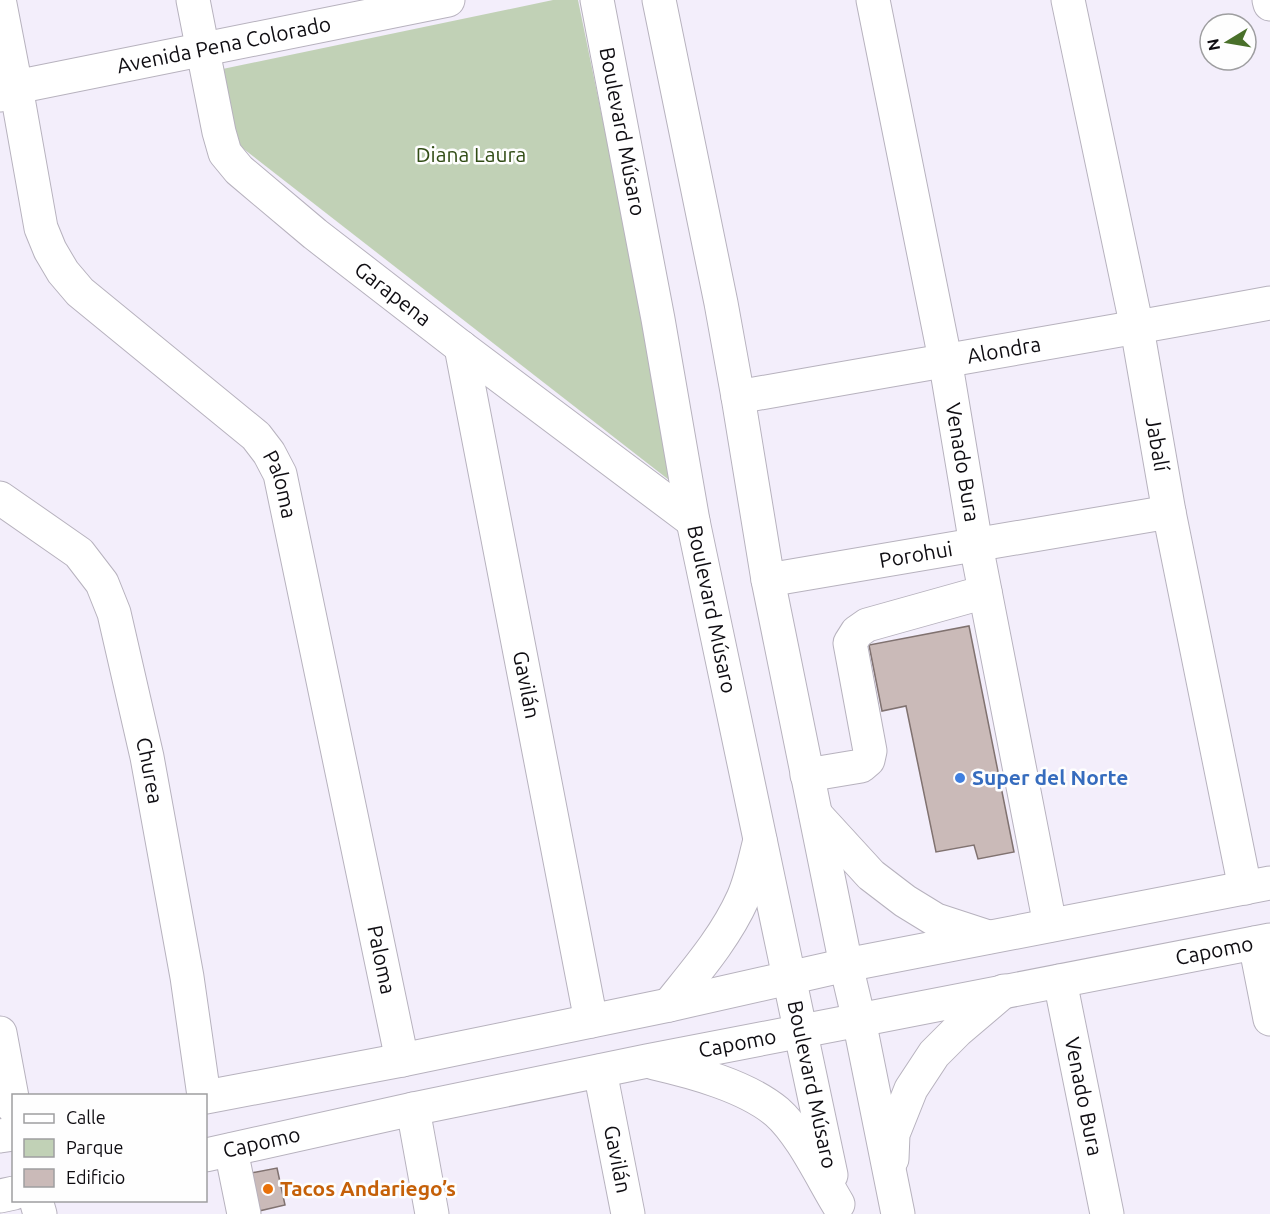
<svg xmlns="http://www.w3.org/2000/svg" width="1270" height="1214" font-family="Ubuntu,sans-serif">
<rect width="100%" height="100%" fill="#f3eefb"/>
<!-- green -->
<path fill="#c1d1b6" d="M553 0H578L678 487 227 136 213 71Z"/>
<!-- building -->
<g fill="#cabab8" stroke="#807270" stroke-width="1.5">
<path d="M969 626 1014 852 978 859 974 845 936 852 906 706 882 711 869 645Z"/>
<path d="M277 1168 285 1205 259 1211 251 1173Z"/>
</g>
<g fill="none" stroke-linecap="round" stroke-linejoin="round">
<!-- minor casing -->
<g stroke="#b7b2be" stroke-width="35">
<g id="minor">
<path id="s1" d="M193 0 219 132 225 153 239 170 315 234 461 347 693 521"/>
<path id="s2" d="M597 0 658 319 693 521 789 977"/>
<path d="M659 0 721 303 738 397 768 580 846 965 1270 883"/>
<path id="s3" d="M873 0 945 359 976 545 1050 925"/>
<path id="s4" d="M1068 0 1137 328 1169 512 1245 888"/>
<path d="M1269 0 1270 4"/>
<path id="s5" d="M0 4 16 87 41 228 50 250 63 272 80 292 256 436 269 453 280 474 402 1060"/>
<path id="s6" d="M0 95 16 87 448 0"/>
<path id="s7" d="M461 347 591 1021"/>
<path id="s8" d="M738 397C915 365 1093 336 1270 303"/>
<path id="s9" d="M0 498 79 553 102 583 114 613 147 757 187 977 204 1096"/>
<path id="s10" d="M768 580 1169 512"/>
<path d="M807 775 861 766 868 760 870 751 850 643 857 632 867 625 985 592"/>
<path d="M816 815 871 875 905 901 936 920 988 937"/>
<path d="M1255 943 1270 1019"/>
<path id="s11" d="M1060 981 1107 1214"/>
<path id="s12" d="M859 1020 1270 940"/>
<path d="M0 1033 14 1108"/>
<path id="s13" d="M600 1071 628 1214"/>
<path d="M413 1109 432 1214"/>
<path d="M231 1150 244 1214"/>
<path d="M36 1200 40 1214"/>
</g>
</g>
<!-- major casing -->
<g stroke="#b7b2be" stroke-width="35">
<g id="major">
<path id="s14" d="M789 977 831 1175"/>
<path d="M669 1005C696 971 725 938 743 898 751 880 755 859 760 840"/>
<path d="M654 1063C693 1072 746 1086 777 1112 801 1133 821 1176 838 1204"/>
<path d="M206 1097 402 1060 669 1005 846 965 859 1020 898 1214"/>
<path d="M0 1136 14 1134"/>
<path id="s15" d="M206 1155 413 1109 647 1061 859 1020"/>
<path d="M892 1159 893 1134 911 1089 934 1054 957 1031 1004 991"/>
<path d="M0 1196 14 1193"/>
</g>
</g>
<!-- minor -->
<use href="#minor" stroke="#fff" stroke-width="33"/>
<!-- major -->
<use href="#major" stroke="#fff" stroke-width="33"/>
</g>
<!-- markers -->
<circle fill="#3f7fe0" stroke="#fefefe" stroke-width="2" cx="960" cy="778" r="6"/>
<circle fill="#e8710a" stroke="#fefefe" stroke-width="2" cx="268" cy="1189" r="6"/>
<g text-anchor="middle" stroke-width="5" stroke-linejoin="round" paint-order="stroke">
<!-- street labels -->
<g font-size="21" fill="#0f0d12" stroke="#fefefe">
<text dy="7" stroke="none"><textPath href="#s6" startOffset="230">Avenida Pena Colorado</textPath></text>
<text dy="7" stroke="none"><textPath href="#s2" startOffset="134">Boulevard Músaro</textPath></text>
<text dy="7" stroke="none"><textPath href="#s1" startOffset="376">Garapena</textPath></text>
<text dy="7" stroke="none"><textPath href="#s8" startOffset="270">Alondra</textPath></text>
<text dy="7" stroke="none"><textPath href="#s4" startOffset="453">Jabalí</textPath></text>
<text dy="7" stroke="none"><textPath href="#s3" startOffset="471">Venado Bura</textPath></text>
<text dy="7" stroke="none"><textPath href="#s5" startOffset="586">Paloma</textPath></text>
<text dy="7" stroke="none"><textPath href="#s10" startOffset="150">Porohui</textPath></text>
<text dy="7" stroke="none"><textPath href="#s2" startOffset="620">Boulevard Músaro</textPath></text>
<text dy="7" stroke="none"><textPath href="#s7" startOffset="344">Gavilán</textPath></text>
<text dy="7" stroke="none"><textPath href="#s9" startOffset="328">Churea</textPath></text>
<text dy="7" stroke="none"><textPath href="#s12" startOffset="362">Capomo</textPath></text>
<text dy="7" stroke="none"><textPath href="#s5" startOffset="1072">Paloma</textPath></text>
<text dy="7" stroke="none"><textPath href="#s15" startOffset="543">Capomo</textPath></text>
<text dy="7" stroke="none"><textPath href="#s14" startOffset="110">Boulevard Músaro</textPath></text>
<text dy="7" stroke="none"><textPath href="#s11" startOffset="118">Venado Bura</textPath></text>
<text dy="7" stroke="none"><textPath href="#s15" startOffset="57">Capomo</textPath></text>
<text dy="7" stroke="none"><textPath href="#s13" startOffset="90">Gavilán</textPath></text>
</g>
<!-- park labels -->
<g font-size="21" fill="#314c15" stroke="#fefefe">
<text x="471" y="162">Diana Laura</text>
</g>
<!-- shop labels -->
<g font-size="21" font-weight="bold" fill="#366cbe" stroke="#fefefe" text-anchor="start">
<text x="972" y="785">Super del Norte</text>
</g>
<!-- food labels -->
<g font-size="21" font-weight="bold" fill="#c56008" stroke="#fefefe" text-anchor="start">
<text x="280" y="1196">Tacos Andariego’s</text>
</g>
</g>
<!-- legend -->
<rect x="12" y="1094" width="195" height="108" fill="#fefefe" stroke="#9e9ea0" stroke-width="1.5"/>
<rect x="24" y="1114" width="30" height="9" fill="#ffffff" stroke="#9e9ea0" stroke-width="1.5"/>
<text x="66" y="1124" font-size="18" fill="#0f0d12">Calle</text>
<rect x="24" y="1139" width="30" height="18" fill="#c1d1b6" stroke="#9e9ea0" stroke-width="1.5"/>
<text x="66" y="1154" font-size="18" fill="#0f0d12">Parque</text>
<rect x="24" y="1169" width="30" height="18" fill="#cabab8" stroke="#9e9ea0" stroke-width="1.5"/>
<text x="66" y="1184" font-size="18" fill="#0f0d12">Edificio</text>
<!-- north arrow -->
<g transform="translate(1228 42) rotate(259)"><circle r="28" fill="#fefefe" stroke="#9e9ea0" stroke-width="1.5"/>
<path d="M0-4.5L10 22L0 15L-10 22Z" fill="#49702a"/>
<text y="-9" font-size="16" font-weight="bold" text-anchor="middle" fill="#0f0d12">N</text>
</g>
</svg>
